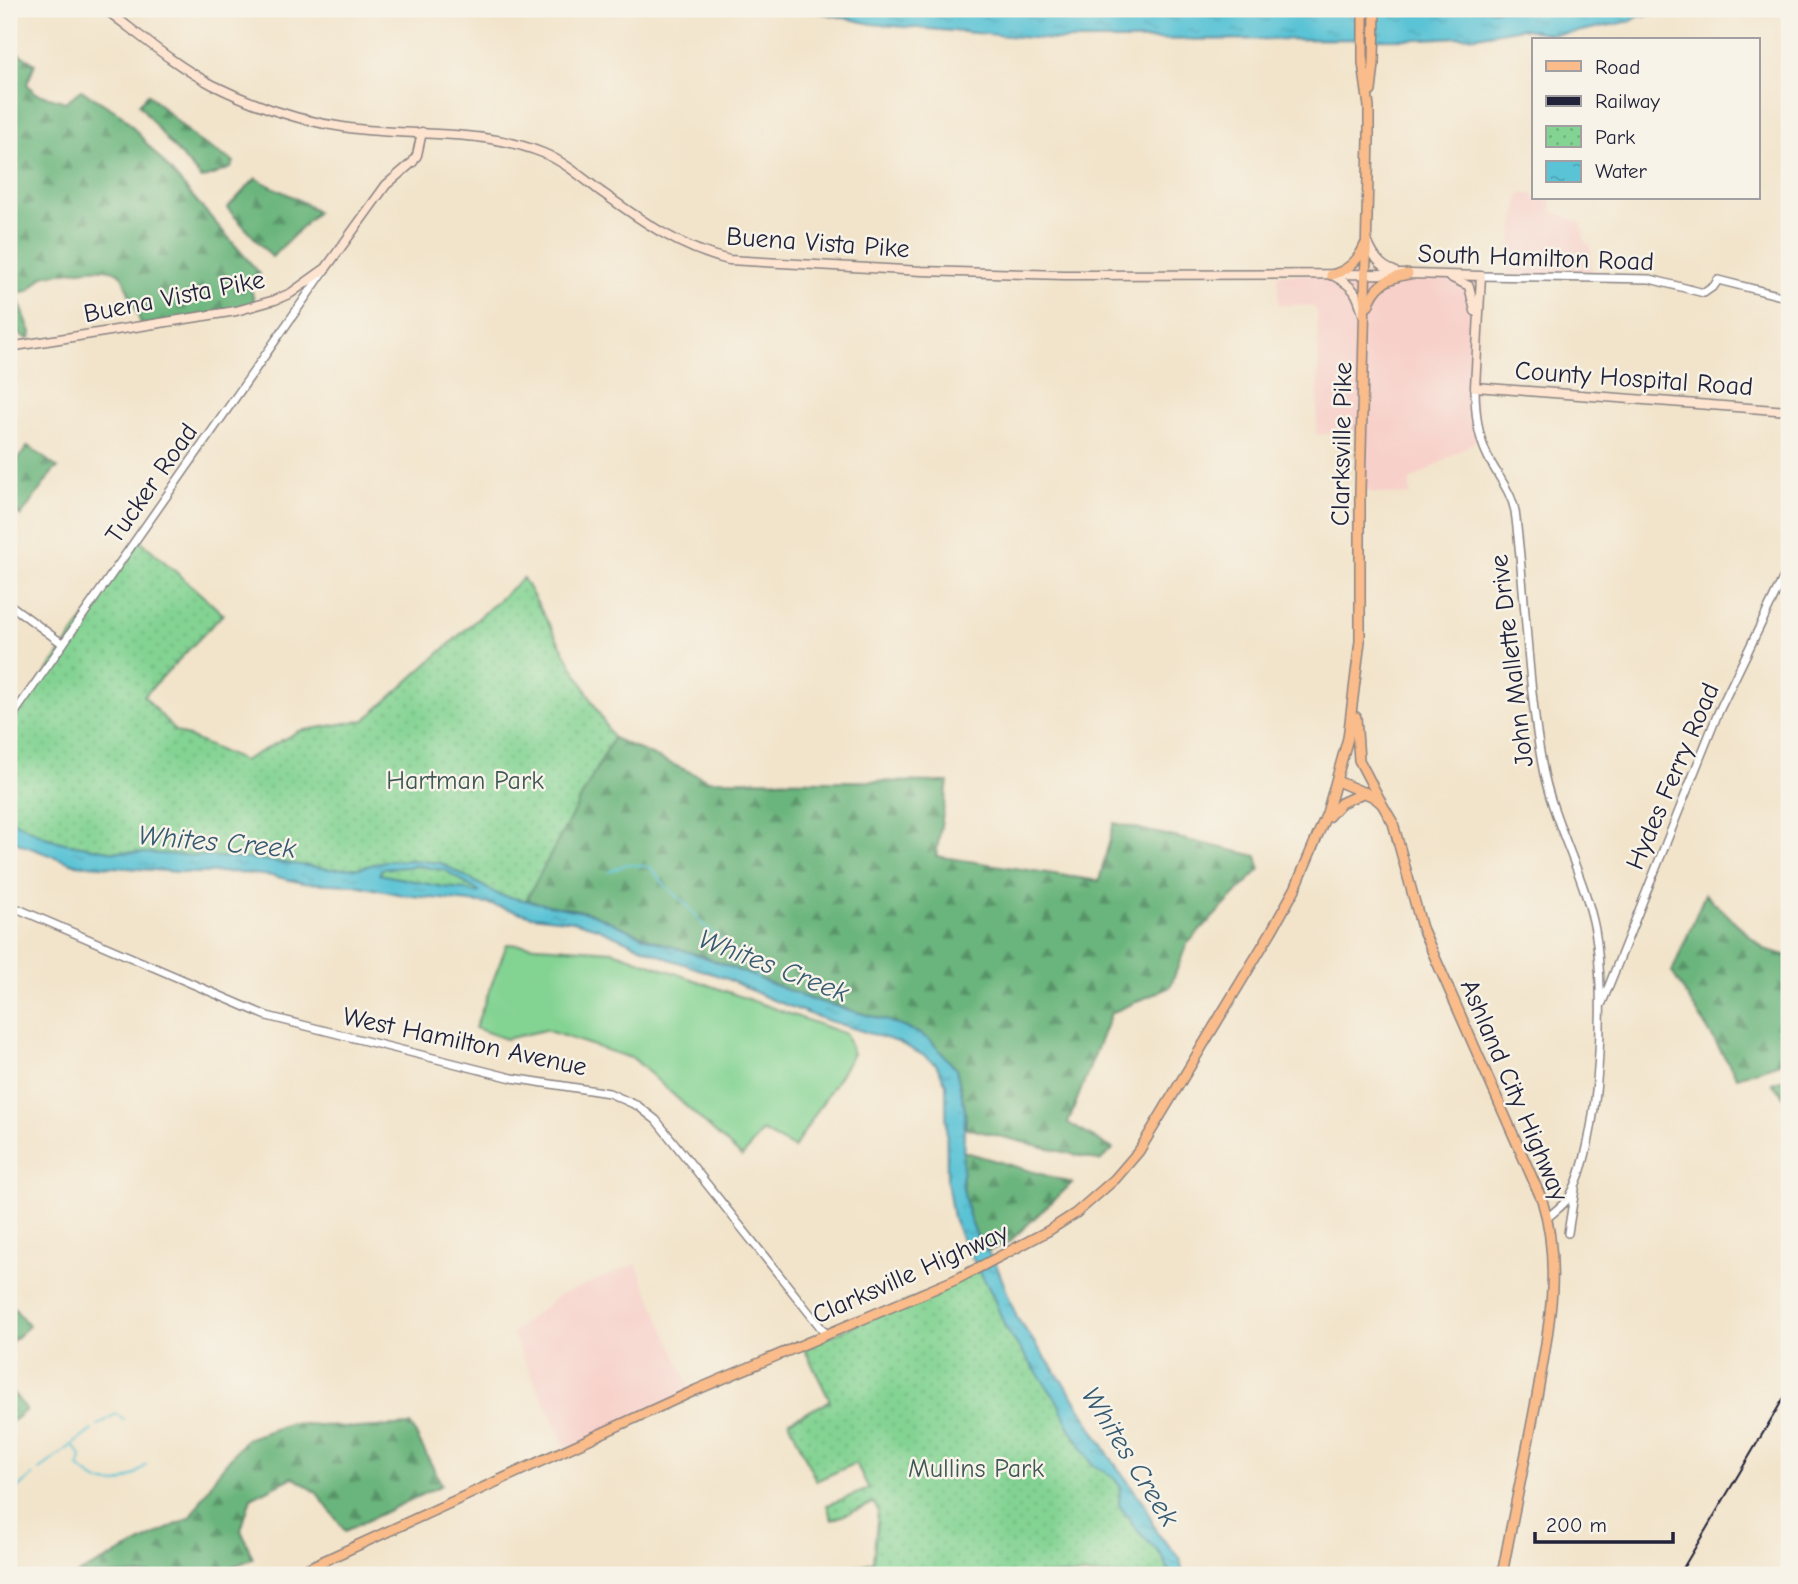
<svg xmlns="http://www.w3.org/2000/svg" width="1798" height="1584" font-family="'Comic Neue',sans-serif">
<defs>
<pattern id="forest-firs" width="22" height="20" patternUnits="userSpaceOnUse" patternTransform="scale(1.75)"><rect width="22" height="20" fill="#6ab57d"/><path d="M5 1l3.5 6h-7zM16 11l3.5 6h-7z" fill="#579368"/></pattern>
<pattern id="park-dots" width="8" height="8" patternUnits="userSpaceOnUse" patternTransform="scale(1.75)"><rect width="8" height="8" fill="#83d393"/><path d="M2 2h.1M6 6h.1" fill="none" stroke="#71b580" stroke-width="1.8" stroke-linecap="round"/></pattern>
<pattern id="water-ripples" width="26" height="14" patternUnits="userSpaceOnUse" patternTransform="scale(1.75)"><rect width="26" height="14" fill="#5ac3d5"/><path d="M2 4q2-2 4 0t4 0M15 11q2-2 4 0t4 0" fill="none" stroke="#4ea7b8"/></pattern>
</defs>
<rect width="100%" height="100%" fill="#f7f3e8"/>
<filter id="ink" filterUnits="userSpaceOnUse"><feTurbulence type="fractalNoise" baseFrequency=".0143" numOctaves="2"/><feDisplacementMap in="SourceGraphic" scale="14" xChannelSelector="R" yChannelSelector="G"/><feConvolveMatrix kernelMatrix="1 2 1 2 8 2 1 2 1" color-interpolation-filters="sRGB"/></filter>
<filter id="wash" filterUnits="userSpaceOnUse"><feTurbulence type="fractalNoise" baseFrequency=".00686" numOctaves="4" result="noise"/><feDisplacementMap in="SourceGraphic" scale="28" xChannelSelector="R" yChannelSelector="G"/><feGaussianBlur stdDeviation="1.57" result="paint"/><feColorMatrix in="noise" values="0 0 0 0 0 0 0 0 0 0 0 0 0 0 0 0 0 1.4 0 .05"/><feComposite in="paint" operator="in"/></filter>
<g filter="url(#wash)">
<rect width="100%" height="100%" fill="#f2e4cb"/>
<!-- built -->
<g fill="#f7d0c9">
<path d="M1523 194H1534V198H1551L1552 211 1582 223 1585 243 1590 244 1593 276 1507 275 1509 248H1511L1519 196Z"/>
<path d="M1278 274 1481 276 1475 396 1480 438 1410 481V496L1360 491 1362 431 1316 435 1319 365 1317 312 1314 307 1307 305H1278Z"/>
<path d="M636 1264 692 1392 567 1450 512 1333 558 1296Z"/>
</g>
<!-- grass -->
<path fill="#83d393" stroke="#527a67" stroke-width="2" d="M507 944 613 951 846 1034 853 1054 794 1148 762 1131 742 1157 634 1059 545 1030 506 1039 475 1028Z"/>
<!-- forest -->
<g fill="url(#forest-firs)" stroke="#466c5c" stroke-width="2">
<path d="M9 47 35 64 27 84 35 93 66 102 81 90 122 115 260 274 249 283 256 306 142 326 122 276C108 261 63 273 43 276L30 290 16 294 31 332 30 339C22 338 12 329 9 322Z"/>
<path d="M148 94 197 140 234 162 231 168 202 179 166 139 139 104Z"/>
<path d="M256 178C277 191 299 197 317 212L272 257 227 208Z"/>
<path d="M28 446 58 468 54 470 21 516 9 506V471Z"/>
<path d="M613 738 708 780 948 782 936 856 1099 881 1114 823 1257 856 1260 869 1187 944 1170 987 1111 1013 1068 1123 1113 1149 1100 1161 966 1128 965 1109 956 1069 931 1041 920 1034 888 1021 810 999 707 958 649 939 593 914 574 909 524 904Z"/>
<path d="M1705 894 1764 949 1789 956V1060L1737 1077 1672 972Z"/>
<path d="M1789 1077V1103L1772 1083Z"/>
<path d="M962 1151 1072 1183 1009 1242 987 1252C965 1223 961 1187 962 1151Z"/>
<path d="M9 1302 29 1326 9 1344Z"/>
<path d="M9 1387 26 1410 9 1424Z"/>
<path d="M291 1423 358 1428 411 1425 442 1485 345 1531 316 1492 293 1477 251 1498 241 1530 253 1559 226 1569 228 1575H76L191 1517 217 1474 246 1439Z"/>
</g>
<!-- park -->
<g fill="url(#park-dots)" stroke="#527a67" stroke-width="2">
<path d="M140 540 223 614 144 696 175 731 243 761 299 731 365 720 523 578 613 738 524 904 161 862 52 842 9 821V725Z"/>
<path d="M982 1268 1122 1485 1175 1575H827L873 1562 878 1511 874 1503 832 1520 827 1505 869 1489 856 1463 816 1481 789 1421 830 1401 804 1348Z"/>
</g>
<!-- water -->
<g fill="url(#water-ripples)" stroke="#3e7288" stroke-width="2" fill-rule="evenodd">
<path d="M804 9H1696L1640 16 1631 21 1576 32 1549 34 1521 28 1477 36 1422 39 1055 40 872 24Z"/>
<path d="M9 819 45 837 64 843 110 851 255 859 330 869 360 868 385 861 413 860 441 863 499 895 593 914 649 939 707 958 810 999 888 1021 921 1034 931 1041 956 1069 965 1109 962 1183 968 1213 978 1239 996 1264 1017 1318 1072 1395 1110 1457 1145 1505 1156 1532 1180 1558 1183 1575H1171L1162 1556 1138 1531 1119 1505 1120 1486 1112 1476 1092 1464 1067 1423 1058 1402 1006 1329 992 1294 961 1237 953 1218 947 1181 946 1084 936 1064 923 1055 898 1042 823 1019 770 999 725 978 669 959 597 928 573 921 532 916 489 904 403 895 355 885 303 883 273 876 232 872 193 873 74 864 20 844 9 836ZM417 866 445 870 479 892 475 893 465 889 443 887 379 874 382 869Z"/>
</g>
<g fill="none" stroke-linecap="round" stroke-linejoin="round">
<!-- stream -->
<g stroke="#5ac3d5" stroke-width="2">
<path d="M609 872 627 864 650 867 665 885 689 907 702 924 752 967 757 978"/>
<path d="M98 1425 116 1414 124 1419"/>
<path d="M73 1445 81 1456 79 1467C104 1491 122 1488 146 1465"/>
<path d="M39 1470 92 1430"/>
<path d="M16 1490 33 1475"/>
</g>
</g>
</g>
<g filter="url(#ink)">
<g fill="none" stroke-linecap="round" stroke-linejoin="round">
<!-- tertiary casing -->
<g stroke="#8a8383" stroke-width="10">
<g id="tertiary">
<path d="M1481 276 1650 279 1704 293 1714 286 1718 280 1789 298"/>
<path d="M1475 387C1475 411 1477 435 1488 457 1497 475 1511 491 1515 511 1526 595 1527 681 1542 764 1552 821 1584 873 1595 930 1606 992 1601 1142 1570 1196 1565 1204 1555 1211 1547 1218"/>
<path d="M9 604 63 644"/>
<path d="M9 721 324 271"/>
<path d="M9 905 267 1016 512 1078 609 1093 638 1106 656 1120 826 1334"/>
<path d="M1602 1003 1718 713 1789 566"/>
<path d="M1568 1233 1575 1189"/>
</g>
</g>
<!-- secondary casing -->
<g stroke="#8a8383" stroke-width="11">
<g id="secondary">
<path d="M105 9C140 35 174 65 213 85 255 106 303 122 349 128 414 137 481 128 543 153 563 161 583 178 600 191 642 221 679 248 729 260L922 271 1065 275 1411 274 1481 276 1475 387 1789 411"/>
<path d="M1367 241C1373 255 1379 266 1394 271"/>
<path d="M1334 276C1354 287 1357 292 1363 314"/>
<path d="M1450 277 1469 286 1475 311"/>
<path d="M9 347 236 311 275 300 291 293 326 268 386 185 413 162 417 155 422 132"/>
</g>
</g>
<!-- primary casing -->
<g stroke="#8a8383" stroke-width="12">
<g id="primary">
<path d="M1371 91 1374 64 1375 9"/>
<path d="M1331 275C1348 271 1358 261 1365 245"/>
<path d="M1368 306C1375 285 1387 278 1408 274"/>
<path d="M1356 717 1359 760 1381 802"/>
<path d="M1337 781 1374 797 1382 804 1393 823 1422 928 1542 1200C1562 1265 1549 1330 1537 1396 1526 1456 1513 1515 1502 1575"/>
<path d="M1328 817 1341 803 1365 792"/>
<path d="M293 1575 696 1390 957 1279 1048 1231 1076 1213 1115 1179 1139 1151 1271 932 1295 889 1327 813 1348 738 1360 641V491L1369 138V107L1363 63V9"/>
</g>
</g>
<!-- tertiary -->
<use href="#tertiary" stroke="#fff" stroke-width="7"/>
<!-- secondary -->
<use href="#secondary" stroke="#fde4d0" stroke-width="8"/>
<!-- primary -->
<use href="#primary" stroke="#f9bc8a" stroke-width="9"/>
<!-- rail -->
<path stroke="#22223b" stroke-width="2" d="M1679 1575 1789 1389"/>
</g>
</g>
<g text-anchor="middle" stroke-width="5" stroke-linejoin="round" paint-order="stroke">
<!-- street labels -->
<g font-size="26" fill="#22223b" stroke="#f7f3e8">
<text transform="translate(818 242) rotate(4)" y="9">Buena Vista Pike</text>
<text transform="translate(1536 257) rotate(2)" y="9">South Hamilton Road</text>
<text transform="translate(174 296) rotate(-11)" y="9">Buena Vista Pike</text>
<text transform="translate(1634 378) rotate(4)" y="9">County Hospital Road</text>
<text transform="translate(1341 444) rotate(-89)" y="9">Clarksville Pike</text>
<text transform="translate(151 483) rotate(-55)" y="9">Tucker Road</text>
<text transform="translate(1511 661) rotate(-97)" y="9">John Mallette Drive</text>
<text transform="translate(1672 776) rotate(-67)" y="9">Hydes Ferry Road</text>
<text transform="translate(465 1041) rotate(12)" y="9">West Hamilton Avenue</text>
<text transform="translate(1515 1090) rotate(67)" y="9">Ashland City Highway</text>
<text transform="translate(910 1273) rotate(-24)" y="9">Clarksville Highway</text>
</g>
<!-- park labels -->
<g font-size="26" fill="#3f5755" stroke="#f7f3e8">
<text x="465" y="789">Hartman Park</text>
<text x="976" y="1477">Mullins Park</text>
</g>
<!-- water labels -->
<g font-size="28" font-style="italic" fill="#365a71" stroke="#f7f3e8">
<text transform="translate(217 841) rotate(5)" y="10">Whites Creek</text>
<text transform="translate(774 965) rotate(21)" y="10">Whites Creek</text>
<text transform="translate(1131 1456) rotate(58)" y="10">Whites Creek</text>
</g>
</g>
<!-- margin -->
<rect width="1798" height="1584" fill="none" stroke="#f7f3e8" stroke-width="35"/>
<!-- legend -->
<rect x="1532" y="38" width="228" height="161" fill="#f7f3e8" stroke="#a29fa3" stroke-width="2"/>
<rect x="1546" y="61" width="35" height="10" fill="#f9bc8a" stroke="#a29fa3" stroke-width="2"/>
<text x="1595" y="74" font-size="21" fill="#22223b">Road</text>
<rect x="1546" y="96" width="35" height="10" fill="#22223b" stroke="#a29fa3" stroke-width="2"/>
<text x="1595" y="108" font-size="21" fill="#22223b">Railway</text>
<rect x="1546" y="126" width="35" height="21" fill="url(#park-dots)" stroke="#a29fa3" stroke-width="2"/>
<text x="1595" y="144" font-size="21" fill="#22223b">Park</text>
<rect x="1546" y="161" width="35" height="21" fill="url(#water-ripples)" stroke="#a29fa3" stroke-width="2"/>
<text x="1595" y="178" font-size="21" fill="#22223b">Water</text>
<!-- scale -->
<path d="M1535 1532v10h138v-10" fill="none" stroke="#22223b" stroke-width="3.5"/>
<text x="1546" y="1532" font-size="21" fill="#22223b" stroke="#f7f3e8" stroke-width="5" paint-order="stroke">200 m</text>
</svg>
